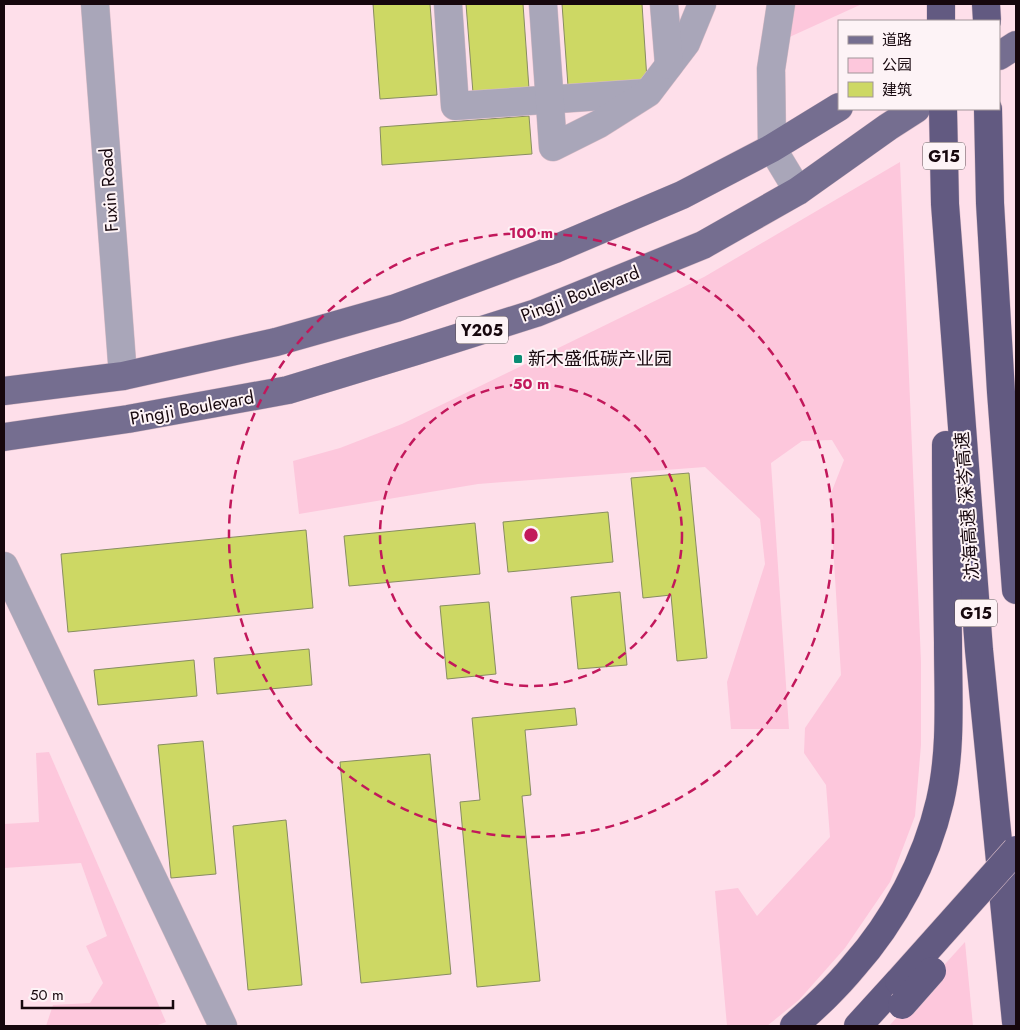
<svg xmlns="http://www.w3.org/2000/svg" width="1020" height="1030" font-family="Jost,'Noto Sans SC',sans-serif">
<rect width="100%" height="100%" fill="#fedfea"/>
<!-- green -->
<g fill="#fdc7dc">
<path d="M775 4H862L772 45Z"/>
<path d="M900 162 921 662V745L915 816 890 882 845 948 799 1000 767 1026H727L715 891 738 888 757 916 830 837 826 785 804 753 805 728 841 675 830 496 844 460 832 440 802 441 771 463 789 729H731L727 682 765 564 760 519 705 467 478 484 299 514 293 461 340 448 402 424 704 277Z"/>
<path d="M49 752 166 1022 155 1026H46L53 1005 90 1003 103 983 86 946 107 936 81 863 4 868V824L39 822 36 753Z"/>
<path d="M965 942 973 1026H889Z"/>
</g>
<!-- building -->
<g fill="#cdd864" stroke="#888d61">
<path d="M373 4H430L437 95 380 99Z"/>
<path d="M466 4H523L529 89 473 93Z"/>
<path d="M562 4H642L647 80 568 86Z"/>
<path d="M529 116 532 154 382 165 380 127Z"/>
<path d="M689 473 707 658 677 661 671 595 643 598 631 478Z"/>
<path d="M608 512 613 562 508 572 503 522Z"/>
<path d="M475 523 480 574 349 586 344 536Z"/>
<path d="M306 530 313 608 68 632 61 554Z"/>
<path d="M620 592 627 665 578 669 571 597Z"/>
<path d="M489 602 496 674 447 679 440 606Z"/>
<path d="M309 649 312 685 217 694 214 658Z"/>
<path d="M194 660 197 696 98 705 94 670Z"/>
<path d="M575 708 577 725 525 730 531 795 522 796 540 981 477 987 460 802 480 800 472 718Z"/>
<path d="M203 741 216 874 171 878 158 745Z"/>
<path d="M430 754 451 974 361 983 340 762Z"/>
<path d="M286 820 302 985 248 990 233 826Z"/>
</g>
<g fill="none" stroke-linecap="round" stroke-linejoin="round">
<!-- minor casing -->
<g stroke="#d9bcc7" stroke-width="29">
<g id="minor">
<path d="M95 4 123 376"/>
<path d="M448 4 455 106 646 93"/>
<path d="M543 4 553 147 599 124 648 93 686 43 702 4"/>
<path d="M664 4 669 65"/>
<path d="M781 4 771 69 772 148 798 191"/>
<path d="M4 566 223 1026"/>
</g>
</g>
<!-- major casing -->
<g stroke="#d9bcc7" stroke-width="29">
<g id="major">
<path d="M999 56 1016 45"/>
<path d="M4 391 123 376 276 342 396 308 555 249 682 195 772 148 839 107"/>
<path d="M4 437 128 419 288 390 416 351 536 313 703 245 798 191 888 127 916 109"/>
</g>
</g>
<!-- highway casing -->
<g stroke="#d9bcc7" stroke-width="29">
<g id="highway">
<path d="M941 4V21"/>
<path d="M943 109 945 204 979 650 1016 1022"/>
<path d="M988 109 990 203 1001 392 1016 590"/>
<path d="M794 1026C815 1007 835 989 853 967 894 921 926 861 940 801 952 749 948 695 948 642 947 577 946 511 946 445"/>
<path d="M858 1026 899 981"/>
</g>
</g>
<!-- minor -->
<use href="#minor" stroke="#a9a6b9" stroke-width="28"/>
<!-- major -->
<use href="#major" stroke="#756e90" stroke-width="28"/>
<!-- highway -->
<use href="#highway" stroke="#625a81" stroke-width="28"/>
<!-- highway-bridge casing -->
<g stroke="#d9bcc7" stroke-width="29" stroke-linecap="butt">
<g id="highway-bridge">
<path d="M986 4 987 21"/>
<path d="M899 981 1016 850"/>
<path d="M902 1005 932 971"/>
</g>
</g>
<!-- highway-bridge -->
<use href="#highway-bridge" stroke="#625a81" stroke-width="28"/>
</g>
<!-- distance rings -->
<g fill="none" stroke="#c2185b" stroke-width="2.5" stroke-dasharray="9 6">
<circle cx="531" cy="535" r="151"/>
<circle cx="531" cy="535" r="302"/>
</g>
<!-- markers -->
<rect fill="#098d73" stroke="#fdf3f6" stroke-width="2" x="513" y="354" width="10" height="10" rx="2.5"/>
<g text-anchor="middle" stroke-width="4" stroke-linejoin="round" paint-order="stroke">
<!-- shield labels -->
<g fill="#fdf3f6" stroke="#5b4e53" stroke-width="1">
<rect x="923" y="142.5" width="42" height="27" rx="4"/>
<rect x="456" y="316.5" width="52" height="27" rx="4"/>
<rect x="955" y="599.5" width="42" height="27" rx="4"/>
</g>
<g font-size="16" font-weight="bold" fill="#16070d">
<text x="944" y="162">G15</text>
<text x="482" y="336">Y205</text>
<text x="976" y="619">G15</text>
</g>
<!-- street labels -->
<g font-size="18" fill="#16070d" stroke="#fdf3f6">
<text transform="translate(109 190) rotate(-94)" y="6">Fuxin Road</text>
<text transform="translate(580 294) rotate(-21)" y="6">Pingji Boulevard</text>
<text transform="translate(192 408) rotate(-10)" y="6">Pingji Boulevard</text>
<text transform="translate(967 506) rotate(-94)" y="6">沈海高速 深岑高速</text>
</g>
<!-- poi labels -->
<g font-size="18" fill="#16070d" stroke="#fdf3f6" text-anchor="start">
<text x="528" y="365">新木盛低碳产业园</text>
</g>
</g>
<circle cx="531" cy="535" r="8" fill="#c2185b" stroke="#fdf3f6" stroke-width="2.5"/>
<g font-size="15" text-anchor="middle" font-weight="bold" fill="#c2185b" stroke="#fdf3f6" stroke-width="4" stroke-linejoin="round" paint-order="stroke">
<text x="531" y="238">100 m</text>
<text x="531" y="389">50 m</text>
</g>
<!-- border -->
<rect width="1020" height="1030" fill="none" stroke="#16070d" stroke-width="10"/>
<!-- legend -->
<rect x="838" y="20" width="162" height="90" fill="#fdf3f6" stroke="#a19599"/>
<rect x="848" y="36" width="25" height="8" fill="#756e90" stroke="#a19599"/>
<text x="882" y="45" font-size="15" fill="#16070d">道路</text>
<rect x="848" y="58" width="25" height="15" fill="#fdc7dc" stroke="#a19599"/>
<text x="882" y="70" font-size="15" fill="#16070d">公园</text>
<rect x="848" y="82" width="25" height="15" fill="#cdd864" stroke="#a19599"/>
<text x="882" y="95" font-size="15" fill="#16070d">建筑</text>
<!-- scale -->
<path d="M22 1000v8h151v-8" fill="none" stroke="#16070d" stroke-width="2.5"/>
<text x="30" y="1000" font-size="15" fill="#16070d" stroke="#fdf3f6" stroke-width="4" paint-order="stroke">50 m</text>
</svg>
